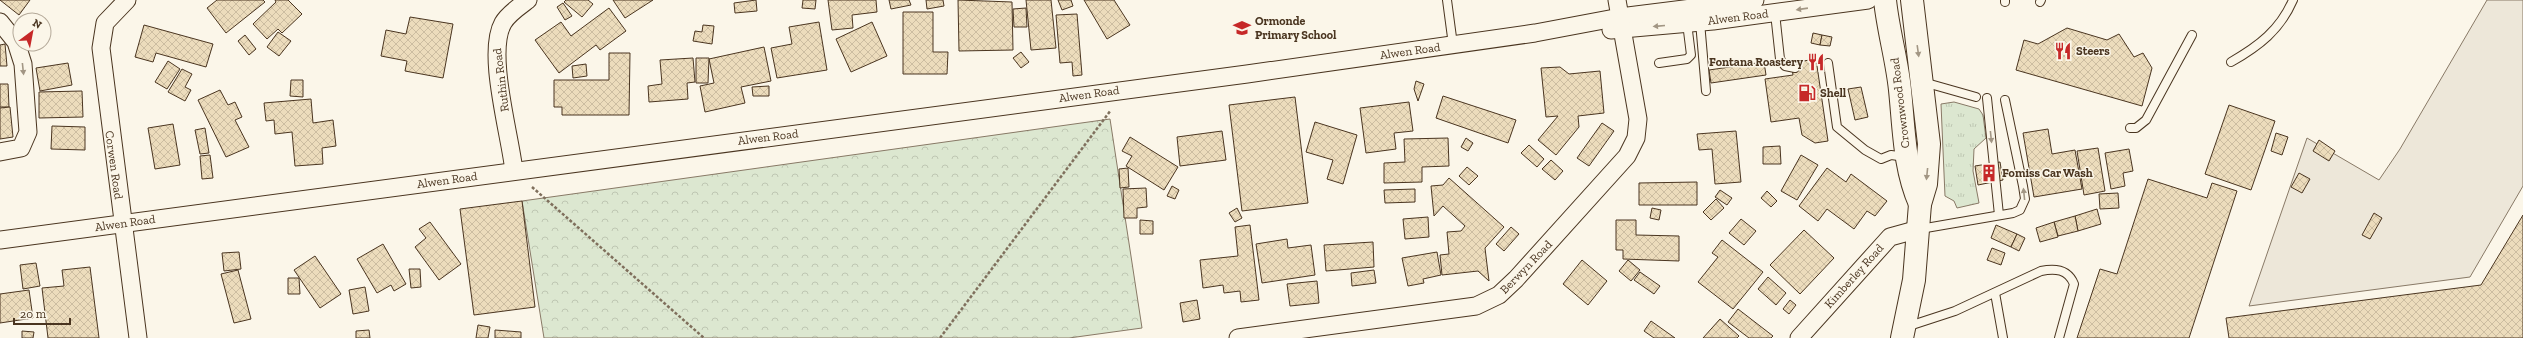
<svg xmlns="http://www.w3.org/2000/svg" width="2523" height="338" font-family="'Zilla Slab',serif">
<defs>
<pattern id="grass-tufts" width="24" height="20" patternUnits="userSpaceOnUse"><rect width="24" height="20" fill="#dce7d0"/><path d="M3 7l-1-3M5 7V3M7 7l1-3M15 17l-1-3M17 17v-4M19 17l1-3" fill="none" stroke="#bec7b2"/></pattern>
<pattern id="forest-crowns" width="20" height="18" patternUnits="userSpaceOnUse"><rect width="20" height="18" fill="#dce7d0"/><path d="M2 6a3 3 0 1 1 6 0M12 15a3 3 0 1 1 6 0" fill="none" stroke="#bec7b2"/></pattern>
<pattern id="building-cross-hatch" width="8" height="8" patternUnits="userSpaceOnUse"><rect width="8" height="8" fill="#ecdcbc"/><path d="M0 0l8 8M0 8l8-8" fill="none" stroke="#ccbda1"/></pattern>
</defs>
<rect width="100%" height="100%" fill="#fbf6e9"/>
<!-- grass -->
<path fill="url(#grass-tufts)" stroke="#887966" d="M1954 102 1979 109 1983 115 1986 138 1974 149 1973 171 1979 203 1957 208 1954 201 1945 196 1941 104Z"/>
<!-- forest -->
<path fill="url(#forest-crowns)" stroke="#887966" d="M1110 119 1142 328 1069 338H544L522 201Z"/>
<!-- parking -->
<path fill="#ede7d9" stroke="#887966" d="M2487 0H2523V186L2470 277 2249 306 2307 138 2379 180 2400 149Z"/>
<!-- building -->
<g fill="url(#building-cross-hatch)" stroke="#4a3520">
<path d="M0 0H30L19 15Z"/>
<path d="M217 0H263L265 2 226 33 207 8Z"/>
<path d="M275 0H288L302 14 282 33 278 29 267 39 253 24 276 2Z"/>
<path d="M566 0H588L593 4 582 17 564 2Z"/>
<path d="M613 0H653L625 18Z"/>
<path d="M756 0 757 11 735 13 734 3Z"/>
<path d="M803 0H816L815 9 802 8Z"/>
<path d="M828 0H876L877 12 852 15 853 28 832 30Z"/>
<path d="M889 0H909L911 5 891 9Z"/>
<path d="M926 0H943L944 6 927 9Z"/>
<path d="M958 0 1012 2 1013 50 959 51Z"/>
<path d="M1026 0H1051L1056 48 1031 50Z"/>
<path d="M1058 0H1071L1073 6 1062 10Z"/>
<path d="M1084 0H1114L1130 25 1107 39Z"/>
<path d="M563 3 572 16 565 20 557 7Z"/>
<path d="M609 8 626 31 600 50 596 45 559 73 535 40 561 22 571 36Z"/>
<path d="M1026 8 1027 27H1014L1013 9Z"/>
<path d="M903 12H933V52H948L947 74H903Z"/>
<path d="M1077 14 1082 75 1073 76 1072 62 1060 63 1056 15Z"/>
<path d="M410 17 453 24 443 78 405 71 407 61 381 56 386 30 406 34Z"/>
<path d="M819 22 827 70 777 78 771 48 792 44 789 27Z"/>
<path d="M872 22 887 56 851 72 836 39Z"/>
<path d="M144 25 213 44 206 67 156 53 153 62 135 57Z"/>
<path d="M703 25 714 26 712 44 693 41 695 31 702 32Z"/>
<path d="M2067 28 2107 40 2119 34 2134 57 2143 53 2152 68 2142 106 2016 70 2024 40 2038 44Z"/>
<path d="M278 32 291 41 279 56 267 47Z"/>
<path d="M1813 33 1822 35 1820 45 1811 43Z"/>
<path d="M245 35 256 49 249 55 238 41Z"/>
<path d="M1822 35 1832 37 1830 46 1820 45Z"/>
<path d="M5 44 7 66H0V45Z"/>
<path d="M764 47 771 81 741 87 745 103 705 112 700 86 714 83 709 59Z"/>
<path d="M1021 52 1029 62 1021 68 1013 58Z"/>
<path d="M609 53H630L629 115H562V107H554V80H609Z"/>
<path d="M693 58 695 82 687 83 688 99 649 102 648 86 662 84 660 60Z"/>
<path d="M696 58H709L708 83H696Z"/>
<path d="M1816 59 1828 141 1815 143 1802 135 1799 118 1771 122 1765 79 1793 75 1791 63Z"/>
<path d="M168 61 180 69 167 89 155 82Z"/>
<path d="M1764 62 1766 75 1711 83 1709 70Z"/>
<path d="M68 63 72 85 40 91 36 68Z"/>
<path d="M586 64 587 76 573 78 572 66Z"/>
<path d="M1560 67 1569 74 1600 71 1604 113 1578 116 1579 127 1556 155 1538 140 1558 116 1546 117 1541 68Z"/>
<path d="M182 69 192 74 185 87 191 90 185 101 168 92Z"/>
<path d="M291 80H303V97L290 96Z"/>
<path d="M1416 81 1424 84 1418 101 1414 89Z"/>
<path d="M0 84H8L9 107H0Z"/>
<path d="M769 86V96H753L752 87Z"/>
<path d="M1861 87 1868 117 1855 120 1848 89Z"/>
<path d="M220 90 228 105 235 102 242 117 235 120 249 147 226 157 198 100Z"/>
<path d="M82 91 83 117 39 118V92Z"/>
<path d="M1443 96 1516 120 1508 143 1436 118Z"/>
<path d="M1295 97 1308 203 1242 211 1229 105Z"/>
<path d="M311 99 313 123 333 120 336 146 322 148 323 164 295 166 292 132 275 134 274 120 266 121 264 103Z"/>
<path d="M1409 102 1413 131 1394 133 1396 149 1366 153 1360 108Z"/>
<path d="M2229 105 2275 121 2251 190 2205 174Z"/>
<path d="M10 107 13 137 0 139V108Z"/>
<path d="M1315 122 1357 135 1343 184 1327 179 1333 160 1306 152Z"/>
<path d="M1602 123 1614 131 1589 166 1577 158Z"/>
<path d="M173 124 180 165 155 169 148 128Z"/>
<path d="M52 126 85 127V150L51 149Z"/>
<path d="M205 128 209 153 200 154 195 130Z"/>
<path d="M2048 129 2052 154 2075 150 2082 189 2034 197 2023 133Z"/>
<path d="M1222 131 1226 160 1180 166 1177 137Z"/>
<path d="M1736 131 1741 182 1715 184 1712 149 1699 150 1697 134Z"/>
<path d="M2276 133 2288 137 2282 155 2271 151Z"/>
<path d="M1130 137 1178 167 1164 190 1126 166 1132 156 1122 151Z"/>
<path d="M1448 138 1449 166 1422 167V182L1384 183V163L1405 162 1404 139Z"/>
<path d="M1466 138 1473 143 1468 151 1461 147Z"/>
<path d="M2319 140 2335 151 2329 161 2313 151Z"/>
<path d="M1529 145 1544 159 1537 167 1521 153Z"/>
<path d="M1780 146 1781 164H1763V147Z"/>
<path d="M2098 148 2105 191 2084 195 2077 151Z"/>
<path d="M2129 149 2133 171 2123 173 2125 186 2111 189 2105 153Z"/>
<path d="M210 155 213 178 202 179 200 156Z"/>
<path d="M1801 155 1818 165 1797 200 1781 191Z"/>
<path d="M1551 160 1563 171 1555 180 1542 169Z"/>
<path d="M2000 162 2003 180 1978 185 1975 166Z"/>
<path d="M1467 167 1478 176 1469 185 1459 176Z"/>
<path d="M1128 168 1129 187 1120 188 1119 169Z"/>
<path d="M1827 168 1846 182 1851 174 1887 201 1875 216 1867 211 1854 229 1827 209 1818 221 1799 206Z"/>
<path d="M2299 173 2310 179 2302 193 2291 187Z"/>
<path d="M1449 178 1504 227 1485 248 1489 281 1478 271 1442 275 1440 255 1449 254 1447 232 1461 231 1465 226 1443 206 1434 216 1431 186 1443 185Z"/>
<path d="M2148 179 2207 198 2212 183 2237 191 2189 338H2077L2100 269 2117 274Z"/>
<path d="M1697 182V205H1639V183Z"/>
<path d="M1172 186 1179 190 1175 199 1167 196Z"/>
<path d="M1146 188 1147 207 1137 208V218H1124L1123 189Z"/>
<path d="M1415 189V202L1385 203 1384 190Z"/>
<path d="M1720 190 1732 198 1727 205 1715 197Z"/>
<path d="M1767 191 1777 201 1771 207 1761 198Z"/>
<path d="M2118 193 2119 208 2100 209 2099 194Z"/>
<path d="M1716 199 1724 208 1711 220 1703 212Z"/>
<path d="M522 201 535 307 474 315 460 209Z"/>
<path d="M1237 208 1242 218 1235 222 1229 213Z"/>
<path d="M1652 208 1661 210 1659 220 1650 218Z"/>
<path d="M2097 209 2101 224 2078 231 2075 216Z"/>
<path d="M2374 213 2382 218 2370 239 2362 235Z"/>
<path d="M2523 215V338H2229L2226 318 2481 285Z"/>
<path d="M2075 216 2078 231 2058 236 2054 222Z"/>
<path d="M1428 217 1429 237 1405 239 1403 219Z"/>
<path d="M1741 219 1756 231 1744 245 1729 233Z"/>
<path d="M1140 220 1153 221V234H1140Z"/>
<path d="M1616 220H1636V235L1679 236V261L1623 259V250H1616Z"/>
<path d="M430 222 461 264 439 280 415 247 426 238 419 229Z"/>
<path d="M2054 222 2058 237 2040 242 2036 228Z"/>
<path d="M1250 225 1259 300 1241 302 1240 291 1224 293 1223 285 1203 288 1200 260 1238 256 1235 227Z"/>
<path d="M1996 225 2017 234 2011 247 1991 238Z"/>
<path d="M1511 227 1519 234 1504 251 1496 244Z"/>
<path d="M1804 230 1834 258 1800 294 1770 265Z"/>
<path d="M2017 234 2025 238 2019 251 2011 247Z"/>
<path d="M1287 239 1288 248 1311 245 1315 275 1262 283 1256 244Z"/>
<path d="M1722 240 1763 272 1733 309 1698 282 1718 257 1712 253Z"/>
<path d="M1373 242 1374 267 1326 271 1324 245Z"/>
<path d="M383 244 406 284 394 291 391 285 377 293 357 259Z"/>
<path d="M1992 248 2005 253 2001 265 1987 260Z"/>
<path d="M239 252 241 269 224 271 222 253Z"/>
<path d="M1437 252 1441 275 1423 279 1424 283 1408 286 1402 258Z"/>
<path d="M315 256 341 294 320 308 294 270Z"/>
<path d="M1582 260 1607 281 1588 305 1563 284Z"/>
<path d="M1628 260 1640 270 1631 281 1619 271Z"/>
<path d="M36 263 40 286 23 289 20 265Z"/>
<path d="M90 267 99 338H48L42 288 64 286 62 270Z"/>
<path d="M409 269H420L421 287 411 288Z"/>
<path d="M238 270 251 319 234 323 221 274Z"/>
<path d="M1374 270 1376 283 1352 286 1351 273Z"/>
<path d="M1640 272 1660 286 1654 294 1634 280Z"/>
<path d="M1768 277 1786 293 1776 305 1758 289Z"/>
<path d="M288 278H299L300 294H288Z"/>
<path d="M1317 281 1319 303 1290 306 1287 284Z"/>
<path d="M365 287 369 311 353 314 349 290Z"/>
<path d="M29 290 33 318 0 323V294Z"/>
<path d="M1197 300 1200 319 1183 322 1180 303Z"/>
<path d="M1790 300 1796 305 1789 314 1783 309Z"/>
<path d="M1738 309 1773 336 1771 338H1749L1728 322Z"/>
<path d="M1720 319 1739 336 1737 338H1703Z"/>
<path d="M1651 321 1675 338H1654L1644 331Z"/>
<path d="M478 325 490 327 488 338H476Z"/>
<path d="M369 330 370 338H356V331Z"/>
<path d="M495 330 521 332V338H495Z"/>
<path d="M22 331 34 332 33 338H22Z"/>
</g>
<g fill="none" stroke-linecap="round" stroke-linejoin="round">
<!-- service casing -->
<g stroke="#4a3520" stroke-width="10">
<g id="service">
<path d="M1447 0 1453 45"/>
<path d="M2005 2V0"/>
<path d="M2040 2 2041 0"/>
<path d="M1775 13 1780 59 1785 66 1795 68"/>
<path d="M1700 22 1706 91"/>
<path d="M2231 62C2259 46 2280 30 2293 0"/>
<path d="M1659 63 1687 59 1691 55 1687 23"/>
<path d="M1828 63 1837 127 1865 150 1881 159 1891 155 1906 157"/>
<path d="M1923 82 1976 97"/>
<path d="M1987 98 1999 215"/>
<path d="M2130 128H2136L2146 120 2192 35"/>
<path d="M1920 229 2013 213 2020 210 2025 199 2023 186 2005 100"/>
<path d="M1995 293 2003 338"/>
<path d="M1906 327 1955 311 2041 271C2055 268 2068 269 2074 284L2059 338"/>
</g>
</g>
<!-- minor casing -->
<g stroke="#4a3520" stroke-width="19">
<g id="minor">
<path d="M127 0 105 23 101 48 138 338"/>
<path d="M0 22 16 42 23 64 28 132 21 148 0 152"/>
<path d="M1611 30 1713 21 1868 0"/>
<path d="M514 171C510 134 486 53 503 23 508 14 520 6 528 0"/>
<path d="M0 240 1247 74 1535 33 1620 17 1755 0"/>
<path d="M1238 338 1476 306 1499 295 1516 279 1627 156 1636 138 1638 119 1617 0"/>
<path d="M1799 338 1890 237 1919 229"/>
</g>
</g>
<!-- secondary casing -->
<g stroke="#4a3520" stroke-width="24">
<g id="secondary">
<path d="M1885 0C1888 30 1897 60 1900 90 1904 129 1904 168 1920 204"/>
<path d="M1902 338 1914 280 1920 204 1926 184 1929 144 1912 0"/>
</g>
</g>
<!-- path -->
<g stroke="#7f6f5c" stroke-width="2.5" stroke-dasharray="3 2" stroke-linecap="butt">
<path d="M532 187 704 338"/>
<path d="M940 338 1111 110"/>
</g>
<!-- service -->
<use href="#service" stroke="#fbf6e9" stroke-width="8"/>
<!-- minor -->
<use href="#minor" stroke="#fbf6e9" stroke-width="17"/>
<!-- secondary -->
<use href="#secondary" stroke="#fbf6e9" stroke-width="22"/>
</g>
<!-- one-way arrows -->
<defs><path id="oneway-solid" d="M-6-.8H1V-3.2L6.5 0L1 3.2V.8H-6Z"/></defs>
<g fill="#a29684">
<use href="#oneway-solid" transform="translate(1802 9) rotate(172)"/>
<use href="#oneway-solid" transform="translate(1659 26) rotate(175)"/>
<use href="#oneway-solid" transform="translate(1918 51) rotate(82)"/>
<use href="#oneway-solid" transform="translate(23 69) rotate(84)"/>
<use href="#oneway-solid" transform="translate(1991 137) rotate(84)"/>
<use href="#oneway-solid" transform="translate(1927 174) rotate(96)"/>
<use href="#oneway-solid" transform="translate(2024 194) rotate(-96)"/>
</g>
<!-- icons -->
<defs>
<g id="school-bare" transform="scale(1.38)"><path d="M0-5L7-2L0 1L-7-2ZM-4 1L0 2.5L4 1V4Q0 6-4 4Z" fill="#c62828" stroke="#fbf6e9" stroke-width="2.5" paint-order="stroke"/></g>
<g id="restaurant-bare" transform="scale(1.38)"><path d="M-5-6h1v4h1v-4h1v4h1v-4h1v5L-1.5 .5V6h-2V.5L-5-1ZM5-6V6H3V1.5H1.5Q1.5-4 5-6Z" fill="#c62828" stroke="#fbf6e9" stroke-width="2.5" paint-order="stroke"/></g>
<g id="fuel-bare" transform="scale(1.38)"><path d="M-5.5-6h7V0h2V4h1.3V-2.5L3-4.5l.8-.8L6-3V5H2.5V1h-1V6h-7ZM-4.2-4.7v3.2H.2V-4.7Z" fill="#c62828" stroke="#fbf6e9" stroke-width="2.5" paint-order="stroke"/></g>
<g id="building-bare" transform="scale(1.38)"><path d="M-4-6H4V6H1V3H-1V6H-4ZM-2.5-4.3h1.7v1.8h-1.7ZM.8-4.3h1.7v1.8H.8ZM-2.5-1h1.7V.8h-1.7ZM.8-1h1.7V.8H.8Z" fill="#c62828" stroke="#fbf6e9" stroke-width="2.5" paint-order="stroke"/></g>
</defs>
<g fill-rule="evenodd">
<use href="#school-bare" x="1242" y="28"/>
<use href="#restaurant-bare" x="2063" y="51"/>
<use href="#restaurant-bare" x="1816" y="62"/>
<use href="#fuel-bare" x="1807" y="93"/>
<use href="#building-bare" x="1989" y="173"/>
</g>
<g text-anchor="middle" stroke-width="3" stroke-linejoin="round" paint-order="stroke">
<!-- street labels -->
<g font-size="12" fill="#4a3520" stroke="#fbf6e9">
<text transform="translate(1738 17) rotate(-7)" y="4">Alwen Road</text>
<text transform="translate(1410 51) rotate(-8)" y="4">Alwen Road</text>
<text transform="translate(501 80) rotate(-97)" y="4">Ruthin Road</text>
<text transform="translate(1089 94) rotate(-8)" y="4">Alwen Road</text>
<text transform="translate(1900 103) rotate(-97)" y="4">Crownwood Road</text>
<text transform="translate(768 137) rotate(-7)" y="4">Alwen Road</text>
<text transform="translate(114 165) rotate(82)" y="4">Corwen Road</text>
<text transform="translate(447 180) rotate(-8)" y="4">Alwen Road</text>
<text transform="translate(125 223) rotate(-8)" y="4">Alwen Road</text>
<text transform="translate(1526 267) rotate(-46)" y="4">Berwyn Road</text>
<text transform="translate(1854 276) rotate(-48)" y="4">Kimberley Road</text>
</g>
<!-- poi labels -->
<g font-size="12" font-weight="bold" fill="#4a3520" stroke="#fbf6e9" text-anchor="start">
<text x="1255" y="25">Ormonde<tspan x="1255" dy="14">Primary School</tspan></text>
<text x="2076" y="55">Steers</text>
<text x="1803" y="66" text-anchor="end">Fontana Roastery</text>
<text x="1820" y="97">Shell</text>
<text x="2002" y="177">Fomiss Car Wash</text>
</g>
</g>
<!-- north arrow -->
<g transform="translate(32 32) rotate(32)"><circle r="19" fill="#fbf6e9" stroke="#b4a999"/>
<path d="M0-3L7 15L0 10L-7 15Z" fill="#c62828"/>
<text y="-6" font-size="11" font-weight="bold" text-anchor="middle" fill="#4a3520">N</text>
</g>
<!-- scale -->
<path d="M14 318v6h56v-6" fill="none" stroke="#4a3520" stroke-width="2"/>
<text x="20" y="318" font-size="12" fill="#4a3520" stroke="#fbf6e9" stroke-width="3" paint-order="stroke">20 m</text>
</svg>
